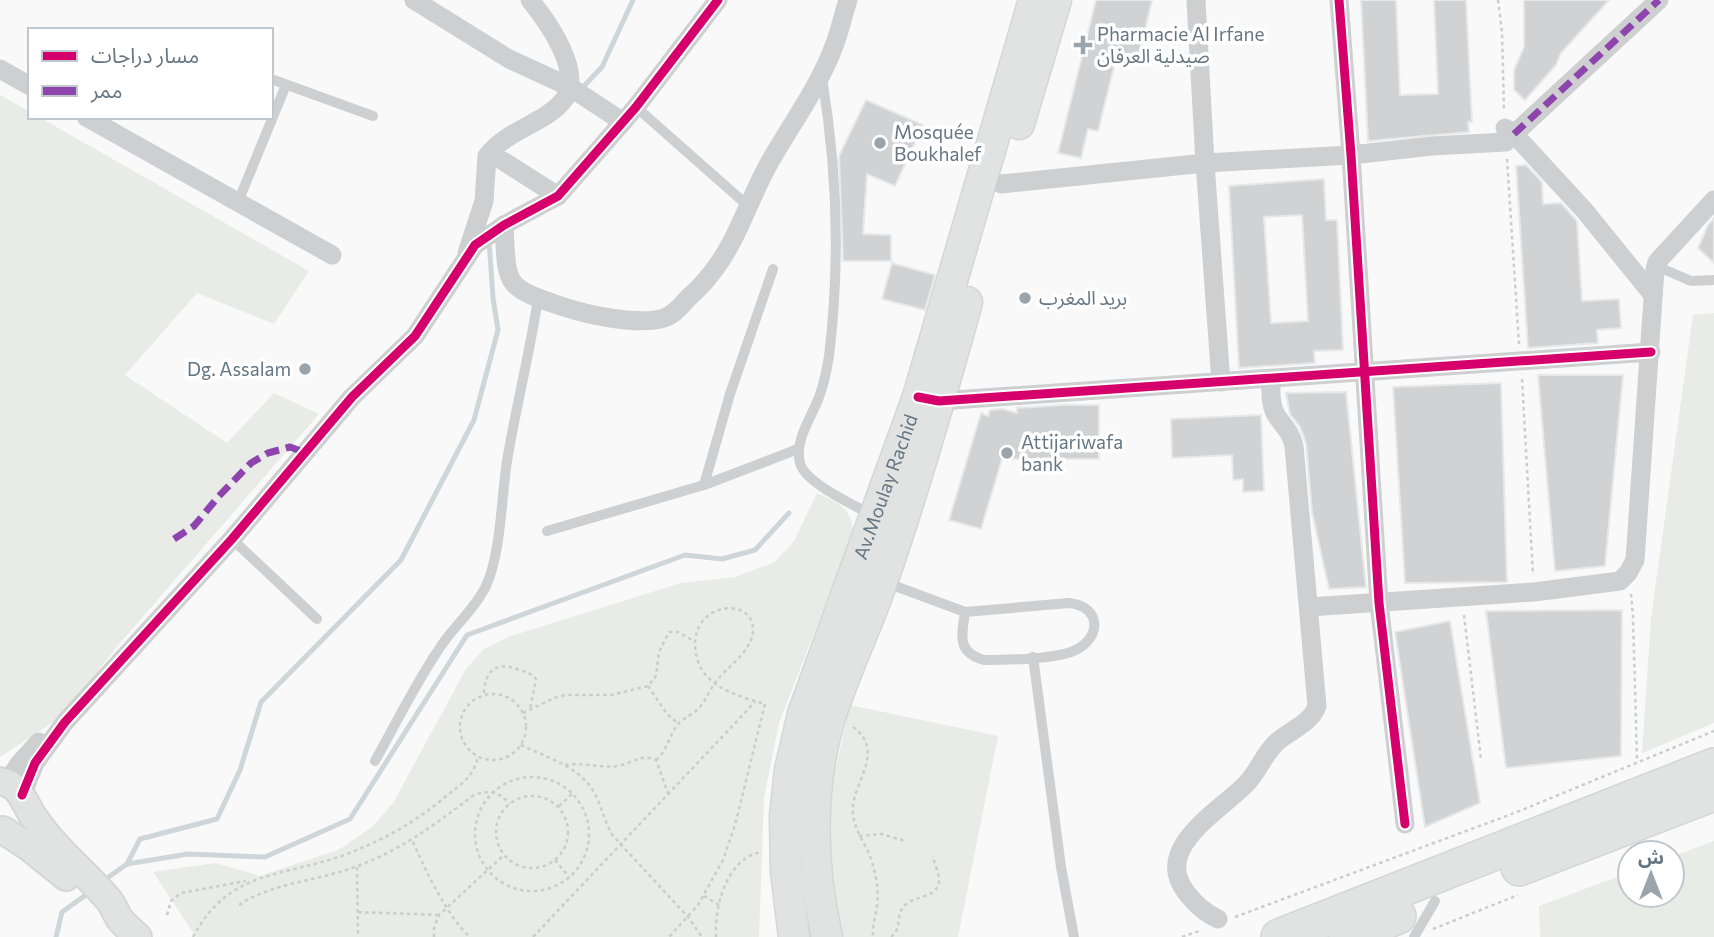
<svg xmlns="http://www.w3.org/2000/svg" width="1714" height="937" font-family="Commissioner,'Noto Sans Arabic',sans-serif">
<rect width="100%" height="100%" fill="#f9f9f9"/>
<!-- green -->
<g fill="#e8ebe6">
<path d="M0 95 30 112V117H39L309 271 274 324 197 293 125 375 227 443 274 393 319 414 114 650 67 713 0 757Z"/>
<path d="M1714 313V723L1642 753 1651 618 1693 315Z"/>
<path d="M817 493C837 502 853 509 853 533L779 723 764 798 759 937H196L153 872 215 863 260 876 340 849 373 826 393 803 466 669 484 649 508 637 681 583 735 577 775 562 794 541Z"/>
<path d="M850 705 998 736 958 937H837L827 833 830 794Z"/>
<path d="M1714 841V937H1540L1539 906 1630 872V895H1672V857Z"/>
</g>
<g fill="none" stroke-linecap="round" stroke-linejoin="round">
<!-- stream -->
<g stroke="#ced6d9" stroke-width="5">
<path d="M582 88 602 67 633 0"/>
<path d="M127 864 140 839 217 819 240 770 261 702 401 560 474 420 498 330 493 298 489 240"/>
<path d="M103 881 127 864 188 854 265 857 350 819 467 635 685 555 722 559 755 550 789 513"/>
<path d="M56 937 62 912 90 892"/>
</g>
</g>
<!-- building -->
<g fill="#d0d2d3" stroke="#e8e8e8" stroke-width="2" fill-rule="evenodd">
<path d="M1096 0H1152L1137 64 1116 59 1098 131 1088 129 1081 158 1058 153Z"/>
<path d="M1361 0H1396L1400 95 1438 94 1434 0H1466L1472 122H1468L1469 132 1368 141Z"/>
<path d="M1524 0H1609L1561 53 1556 65 1525 100 1514 90V70L1524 47Z"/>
<path d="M866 100 923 125 895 186 867 174 863 234 891 235V261H843L839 156Z"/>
<path d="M1526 165 1542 182 1543 204 1561 203 1577 221 1582 301 1619 299 1621 328 1597 330 1598 343 1528 348 1516 166Z"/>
<path d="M1324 179 1326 220H1337L1343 350 1314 351 1315 363 1239 368 1229 186ZM1302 215 1308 321 1271 323 1264 217Z"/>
<path d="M1714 218V263L1698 248 1708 225Z"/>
<path d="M892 263 935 275 925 310 882 299Z"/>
<path d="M1538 375H1623L1605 566 1555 571Z"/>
<path d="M1501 383 1507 582 1405 583 1393 387Z"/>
<path d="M1346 392 1366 587 1329 589 1312 512 1306 443 1300 427 1290 414 1286 393Z"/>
<path d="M1063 405H1099V459H1002L981 529 949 520 981 413 988 416 990 410 1003 409 1017 413V408Z"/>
<path d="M1261 415 1264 491 1243 492V479L1233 480 1232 455 1172 458 1171 419Z"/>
<path d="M1622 610 1621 756 1506 768 1486 611Z"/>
<path d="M1450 621 1480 803 1425 827 1395 632Z"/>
</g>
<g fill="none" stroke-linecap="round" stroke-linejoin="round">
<!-- secondary casing -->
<g stroke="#d5d6d7" stroke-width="30">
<g id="secondary">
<path d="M0 781C21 784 24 804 35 819 57 851 84 871 108 899 113 905 115 911 119 918 124 925 132 931 138 937"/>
<path d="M3 830 30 848 66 877"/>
</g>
</g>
<!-- primary casing -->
<g stroke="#d5d6d7" stroke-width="33">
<g id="primary">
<path d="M1019 124 1056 0"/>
<path id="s1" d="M794 937 786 871 785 816 790 770 803 714 918 397 1034 0"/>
<path d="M827 937C811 868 809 790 829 721 843 674 866 629 882 582 914 490 941 396 967 302"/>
</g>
</g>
<!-- highway casing -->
<g stroke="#d5d6d6" stroke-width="38">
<g id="highway">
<path d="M1519 868 1714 793"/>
<path d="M1279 937 1714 766"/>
<path d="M1347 937 1398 916"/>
</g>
</g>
<!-- path -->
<g stroke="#cbcccd" stroke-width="2.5" stroke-dasharray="3.5 3.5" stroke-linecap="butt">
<path d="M1498 0 1502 32 1504 110"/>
<path d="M1507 159 1519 344"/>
<path d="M1522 379 1533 575"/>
<path d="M1631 594 1633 616 1637 762"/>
<path d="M1464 615 1481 759"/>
<path d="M648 686 667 714 679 724"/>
<path d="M484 693C485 672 495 661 517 669 525 672 530 672 536 679L530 709"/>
<circle cx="493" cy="727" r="33"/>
<path d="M523 713 554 698 566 695H611L648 686 656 676 659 652 669 632H678L694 641"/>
<path d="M853 727C885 750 855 781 853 806 851 828 866 842 872 862 876 875 879 890 877 905 876 916 872 926 873 937"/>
<path d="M521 745C548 758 581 767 595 794 602 808 605 823 613 836L688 917 702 937"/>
<path d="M656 760C668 750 669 735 678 724 685 717 694 714 700 707 705 701 709 692 714 684 725 668 755 650 753 628 751 594 683 604 697 658 704 687 740 697 765 704L735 825 723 860 698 905 669 937"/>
<path d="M565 765C582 762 599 768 617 766 631 764 641 753 656 760L668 793"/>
<circle cx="532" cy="834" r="57"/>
<circle cx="532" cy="832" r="36"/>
<path d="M559 806 572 794"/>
<path d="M859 836 882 834 905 841"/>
<path d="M413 842C425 869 448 918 470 937"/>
<path d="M555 860 569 877"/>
<path d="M357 867 358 937"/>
<path d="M704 896 719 905"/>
<path d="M239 905C271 883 317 881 355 867 403 849 434 825 474 795 488 790 500 791 509 804"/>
<path d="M358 912 438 915"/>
<path d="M167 915 171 901 181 893 246 881"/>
<path d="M1235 917 1517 812 1714 731"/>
<path d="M1433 929 1518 895"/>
<path d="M193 937C230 868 282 878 347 854 383 840 416 822 445 797 460 785 473 778 478 757"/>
<path d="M434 937V928L439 915 504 855"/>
<path d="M533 937 755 702"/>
<path d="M716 937C714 907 727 857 762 852"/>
<path d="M891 937C902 928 896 917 903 907 913 894 940 900 939 878 938 871 934 863 933 856"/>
<path d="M1182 937 1202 930"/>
</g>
<!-- lane -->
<g stroke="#cecfd0" stroke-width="10">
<path d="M822 78C837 168 840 265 829 356 827 369 824 384 819 397 812 417 794 440 800 463 805 483 854 505 872 515"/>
<path d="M271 79 373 116"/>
<path d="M636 107 747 205"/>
<path d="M238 202 286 85"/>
<path d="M1656 266 1691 281 1714 280"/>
<path d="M704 485 730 394 773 269"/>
<path d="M547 531 704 485 798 449"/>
<path d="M232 539 317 619"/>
<path d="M887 583 965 612 1069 603C1104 607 1101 641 1071 652 1050 659 1006 660 984 660 956 652 962 635 965 612"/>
<path d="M1033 657 1061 867 1074 937"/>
<path d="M375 761C397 722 416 682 441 646 455 625 475 609 486 586 502 551 501 494 508 455 517 403 530 351 538 299"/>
<path d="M1414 937 1435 901"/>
</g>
<!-- street -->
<g stroke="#cecfd0" stroke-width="19">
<path d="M414 0 509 59 570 87 623 122"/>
<path d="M1196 0 1205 163 1221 382"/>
<path d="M1339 0 1351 155 1379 603 1405 824"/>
<path d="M0 69 30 86"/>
<path d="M86 117 332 255"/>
<path d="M1505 128 1514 134 1584 210 1653 295"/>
<path d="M1514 134 1659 0"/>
<path d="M503 161 558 196"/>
<path d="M1001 184 1205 163 1351 155 1432 146 1506 142"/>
<path d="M504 225C507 287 504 287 564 307 588 315 639 326 664 318 674 315 681 306 688 298 696 291 704 283 710 275 736 244 748 202 767 167 789 127 818 89 834 46 840 31 843 15 848 0"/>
<path d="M467 253 484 201 487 156C508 129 543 124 562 102 586 75 548 22 530 0"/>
<path d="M929 399 939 401 1651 352"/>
<path d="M1309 607 1534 592 1620 581 1628 573 1635 560 1655 269 1657 262 1714 200"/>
<path d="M7 782 19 764 39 742"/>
<path d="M22 795 35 763 65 722 232 539 352 397 415 336 475 245 504 225 558 196 636 107 718 0"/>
<path d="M1218 919C1204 912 1196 905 1186 892 1152 848 1220 811 1246 784 1259 771 1264 753 1278 741 1290 731 1312 722 1317 706L1294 446C1291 432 1284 427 1276 415 1270 404 1271 392 1271 380"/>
</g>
<!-- secondary -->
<use href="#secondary" stroke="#e1e2e2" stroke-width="26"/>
<!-- primary -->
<use href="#primary" stroke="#e1e2e2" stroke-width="30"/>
<!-- highway -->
<use href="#highway" stroke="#e1e2e2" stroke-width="35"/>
<!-- quiet -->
<g stroke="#8e44ad" stroke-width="7" stroke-dasharray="14 7" stroke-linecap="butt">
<path d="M1514 134 1659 0"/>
<path d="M174 539 194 526 219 496 251 463 268 453 290 447 298 450 302 455"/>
</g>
<!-- cycleway casing -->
<g stroke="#fff" stroke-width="13">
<g id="cycleway">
<path d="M1339 0 1351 155 1379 603 1405 824"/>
<path d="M918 397 939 401 1651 352"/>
<path d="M22 795 35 763 65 722 232 539 352 397 415 336 475 245 504 225 558 196 636 107 718 0"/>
</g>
</g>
<!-- cycleway -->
<use href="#cycleway" stroke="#d6006c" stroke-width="9"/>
</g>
<!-- markers -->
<g fill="#99a4ac" stroke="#fff" stroke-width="2.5">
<path d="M1079.5 34.5h7v7h7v7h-7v7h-7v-7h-7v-7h7z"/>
<circle cx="880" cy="143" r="7"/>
<circle cx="1025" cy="298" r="7"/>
<circle cx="305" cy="369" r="7"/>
<circle cx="1007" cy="453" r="7"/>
</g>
<g text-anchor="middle" stroke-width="7" stroke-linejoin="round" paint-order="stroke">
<!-- poi labels -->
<g font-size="19" fill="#657683" stroke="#fff" text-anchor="start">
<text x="1097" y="41">Pharmacie Al Irfane<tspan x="1097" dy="22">صيدلية العرفان</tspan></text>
<text x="894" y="139">Mosquée<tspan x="894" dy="22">Boukhalef</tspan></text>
<text x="1039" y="305">بريد المغرب</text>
<text x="291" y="376" text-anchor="end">Dg. Assalam</text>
<text x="1021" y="449">Attijariwafa<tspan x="1021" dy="22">bank</tspan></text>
</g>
<!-- street labels -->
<g font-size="19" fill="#657683" stroke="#fff">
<text dy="7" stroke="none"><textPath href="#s1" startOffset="467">Av.Moulay Rachid</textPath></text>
</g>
</g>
<!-- legend -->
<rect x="28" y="28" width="245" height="91" fill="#ffffff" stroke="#c1c8cd" stroke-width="2"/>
<rect x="42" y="51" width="35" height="10" fill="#d6006c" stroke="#c1c8cd" stroke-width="2"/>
<text x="91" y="63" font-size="21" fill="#657683">مسار دراجات</text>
<rect x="42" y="86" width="35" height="10" fill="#8e44ad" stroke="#c1c8cd" stroke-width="2"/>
<text x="91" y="98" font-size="21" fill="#657683">ممر</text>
<!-- north arrow -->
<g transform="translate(1651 874)"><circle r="33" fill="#ffffff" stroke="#c1c8cd" stroke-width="2"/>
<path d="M0-5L12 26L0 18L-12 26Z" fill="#99a4ac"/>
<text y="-10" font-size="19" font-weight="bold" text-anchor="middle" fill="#657683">ش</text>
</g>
</svg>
